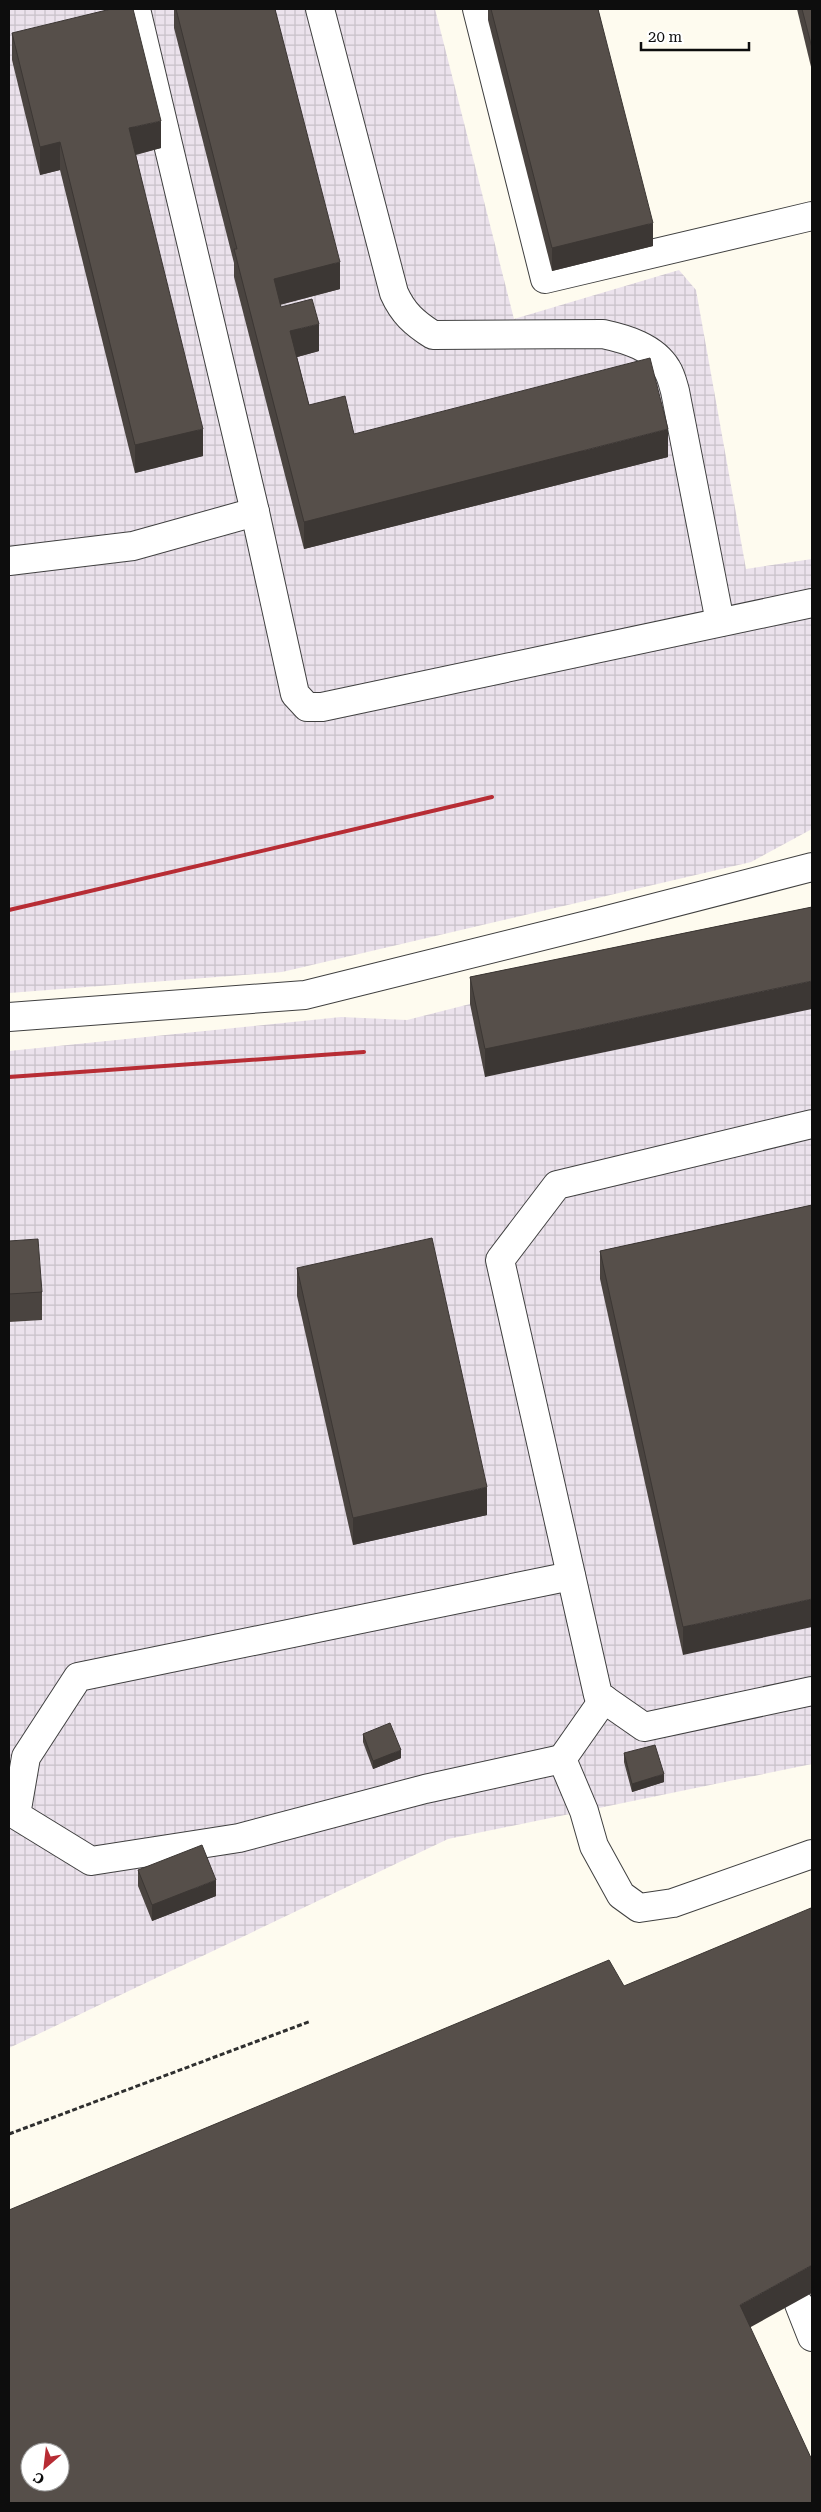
<svg xmlns="http://www.w3.org/2000/svg" width="821" height="2512" font-family="'Roboto Serif',serif">
<defs>
<pattern id="industrial-grid" width="8" height="8" patternUnits="userSpaceOnUse" patternTransform="scale(1.25)"><rect width="8" height="8" fill="#ebe2ec"/><path d="M0 4h8M4 0v8" fill="none" stroke="#c8c1c9"/></pattern>
</defs>
<rect width="100%" height="100%" fill="#fefbef"/>
<!-- industrial -->
<g fill="url(#industrial-grid)">
<path d="M9 9H435L514 319 679 270 696 290 746 569 812 559V829L751 862 282 972 9 993Z"/>
<path d="M812 933V1764L448 1839 9 2048V1051L341 1017 407 1020 470 1004Z"/>
</g>
<g fill="none" stroke-linecap="round" stroke-linejoin="round">
<!-- minor casing -->
<g stroke="#404040" stroke-width="30">
<g id="minor">
<path d="M136 9 255 512 295 694 307 707H322L812 603"/>
<path d="M320 9 394 293C403 313 414 323 433 335L603 334C626 339 654 347 667 369 671 375 673 384 675 391L720 622"/>
<path d="M477 9 545 279 812 216"/>
<path d="M9 561 133 546 255 512"/>
<path d="M9 1017 305 995 599 922 812 867"/>
<path d="M812 1124 557 1185 500 1260 598 1695 644 1727 812 1691"/>
<path d="M571 1576 78 1677 26 1757 16 1815 91 1861 239 1838 425 1789 562 1759 584 1811 594 1846 621 1895 639 1908 673 1903 812 1854"/>
<path d="M562 1759 604 1699"/>
<path d="M799 2304 812 2337"/>
</g>
</g>
<!-- path -->
<path stroke="#2f2f2f" stroke-width="3" stroke-dasharray="5 2.5" stroke-linecap="butt" d="M9 2134 311 2021"/>
<!-- minor -->
<use href="#minor" stroke="#fff" stroke-width="28"/>
<!-- rail -->
<g stroke="#b72c34" stroke-width="4">
<path d="M9 910 492 797"/>
<path d="M9 1077 364 1052"/>
</g>
</g>
<!-- wall -->
<g fill="#4a4440">
<path d="M174 9H275L340 289 280 305 281 307 319 351 297 357 309 405 354 434 668 457 304 549 234 277V263L174 28Z"/>
<path d="M488 9H598L653 246 552 271 488 20Z"/>
<path d="M797 9H812V71Z"/>
<path d="M12 33 161 148 136 155 203 456 135 473 60 170 40 175 12 60Z"/>
<path d="M812 907 485 1077 470 1004V977Z"/>
<path d="M812 1205 683 1655 600 1279V1251Z"/>
<path d="M9 1241 42 1292V1320L9 1322Z"/>
<path d="M297 1268 487 1515 353 1545 297 1296Z"/>
<path d="M363 1734 401 1758 373 1769 363 1742Z"/>
<path d="M624 1753 664 1782 632 1792 624 1762Z"/>
<path d="M138 1870 216 1896 152 1921 138 1886Z"/>
</g>
<!-- shaded-wall -->
<g fill="#3c3734">
<path d="M161 121V148L129 156V128Z"/>
<path d="M60 142V170L40 175V147Z"/>
<path d="M653 223V246L552 271V248Z"/>
<path d="M340 262V289L274 306V279Z"/>
<path d="M319 324V351L290 359V331Z"/>
<path d="M203 429V456L135 473V445Z"/>
<path d="M668 429V457L304 549V522Z"/>
<path d="M812 981V1009L485 1077V1049Z"/>
<path d="M487 1487V1515L353 1545V1518Z"/>
<path d="M812 1599V1627L683 1655V1627Z"/>
<path d="M401 1750V1758L373 1769V1761Z"/>
<path d="M664 1774V1782L632 1792V1784Z"/>
<path d="M216 1880V1896L152 1921V1905Z"/>
<path d="M812 2265V2293L740 2333V2305Z"/>
</g>
<!-- building -->
<g fill="#564f4a" stroke="#3c3734" fill-rule="evenodd">
<path d="M111 9H133L161 121 129 128 203 429 135 445 60 142 40 147 12 33Z"/>
<path d="M176 9H275L340 262 274 279 281 307 312 299 319 324 290 331 309 405 345 396 354 434 650 358 668 429 304 522 234 249H237Z"/>
<path d="M491 9H598L653 223 552 248Z"/>
<path d="M802 9H812V48Z"/>
<path d="M812 907V981L485 1049 470 977Z"/>
<path d="M812 1205V1599L683 1627 600 1251Z"/>
<path d="M432 1238 487 1487 353 1518 297 1268Z"/>
<path d="M38 1239 42 1292 9 1294V1241Z"/>
<path d="M390 1723 401 1750 373 1761 363 1734Z"/>
<path d="M655 1745 664 1774 632 1784 624 1753Z"/>
<path d="M202 1845 216 1880 152 1905 138 1870Z"/>
<path d="M811 1908 812 1911V2265L740 2305 812 2460V2503H9V2210L609 1960 624 1986ZM30 2452H60V2482H30Z"/>
</g>
<!-- border -->
<rect width="821" height="2512" fill="none" stroke="#0d0d0d" stroke-width="20"/>
<!-- north arrow -->
<g transform="translate(45 2467) rotate(208)"><circle r="24" fill="#ffffff" stroke="#9e9e9e"/>
<path d="M0-4L9 19L0 12L-9 19Z" fill="#b72c34"/>
<text y="-8" font-size="14" font-weight="bold" text-anchor="middle" fill="#0d0d0d">С</text>
</g>
<!-- scale -->
<path d="M641 42v8h108v-8" fill="none" stroke="#0d0d0d" stroke-width="2.5"/>
<text x="648" y="42" font-size="15" fill="#0d0d0d" stroke="#ffffff" stroke-width="4" paint-order="stroke">20 m</text>
</svg>
